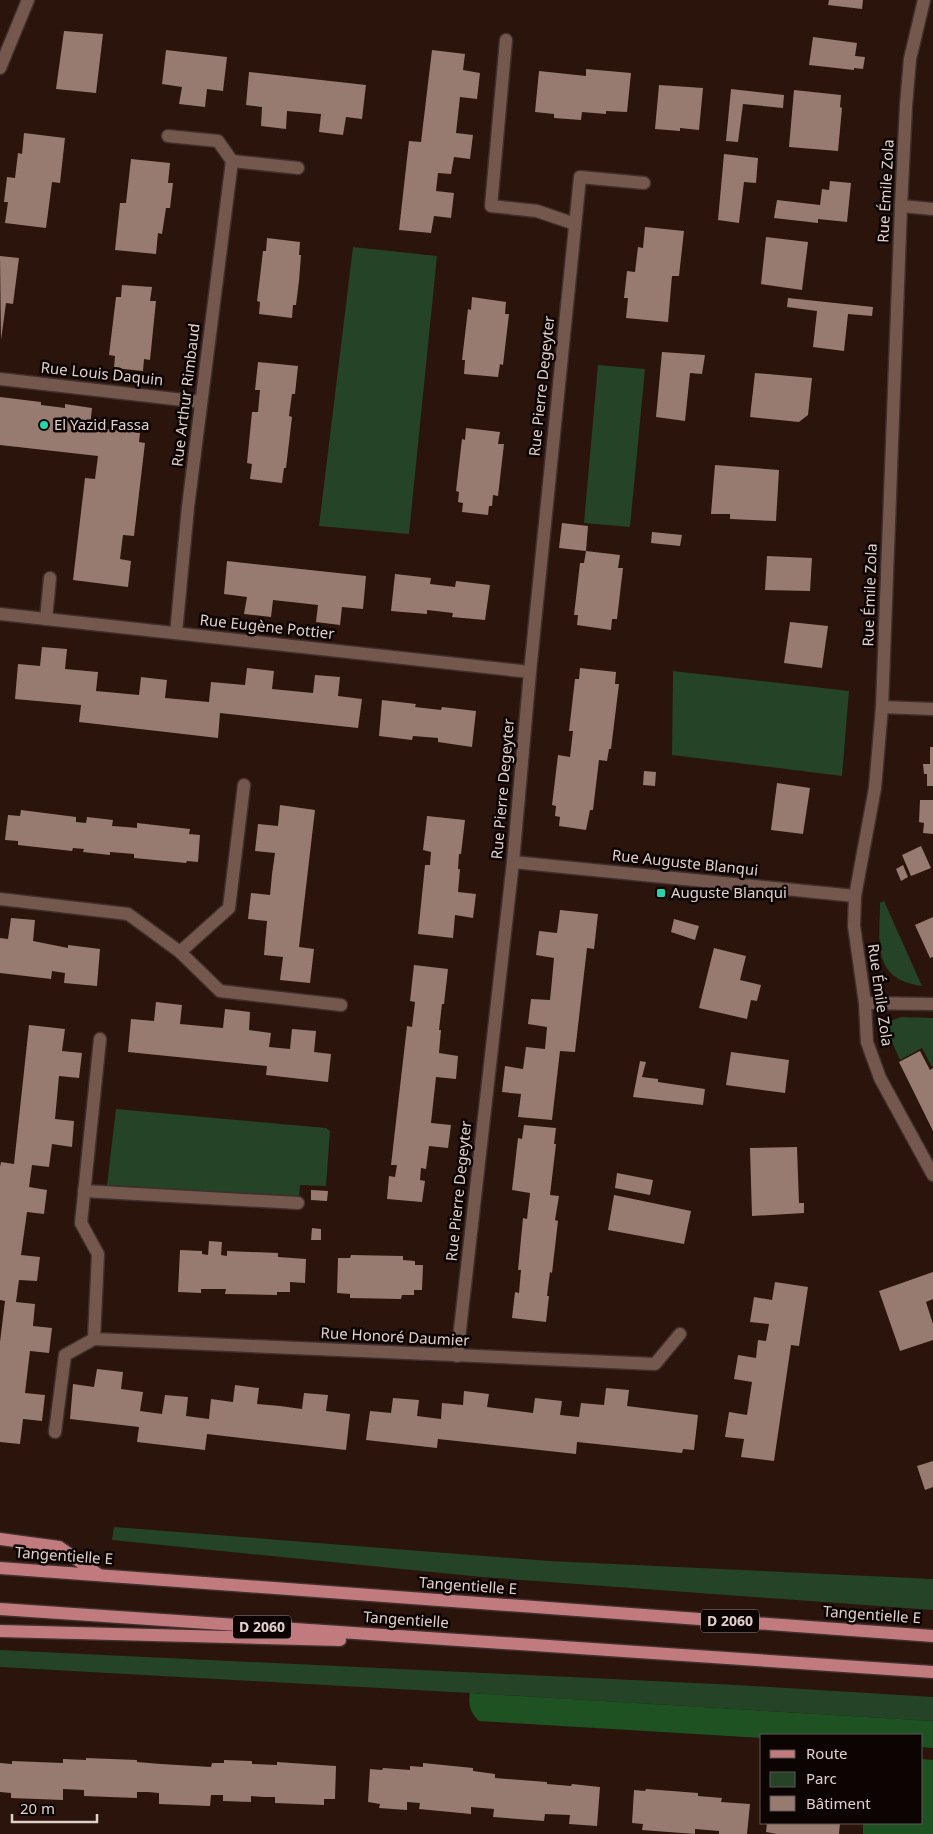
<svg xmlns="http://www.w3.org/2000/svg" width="933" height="1834" font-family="'Noto Sans',sans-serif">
<rect width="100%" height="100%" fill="#2a140b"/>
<!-- green -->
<g fill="#254326">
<path d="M353 247 437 256 409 534 319 526Z"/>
<path d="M598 365 645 369 630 527 584 523Z"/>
<path d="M673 671 849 691 842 776 672 755Z"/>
<path d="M884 901 922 986C871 979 880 943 880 903Z"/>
<path d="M901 1017 933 1018V1066L932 1067 922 1048 900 1060 885 1026 890 1021Z"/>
<path d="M116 1109 326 1128 330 1131 326 1186 300 1185 299 1197 107 1185Z"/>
<path d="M114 1527 550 1561 933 1579V1610L482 1577 112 1540Z"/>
<path d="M0 1650 737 1685 933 1697V1721L470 1693 0 1667Z"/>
</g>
<!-- forest -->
<g fill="#1e5223">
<path d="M470 1693 933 1721V1748L922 1747V1735H762V1738L479 1721C470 1712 468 1705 470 1693Z"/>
<path d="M922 1759 933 1760V1834H863V1823H922Z"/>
</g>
<!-- building -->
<g fill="#987b70">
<path d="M829 0H863L862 9 828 5Z"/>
<path d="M64 31 103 34 96 93 56 89Z"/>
<path d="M813 37 857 43 855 56 865 57 863 69 854 68V70L809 65Z"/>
<path d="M166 50 227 57 223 91 207 89 205 107 179 104 182 87 162 84Z"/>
<path d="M432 50 465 54 463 70 480 73 477 99 460 97 456 133 473 135 470 159 454 157 451 174 438 173 436 191 454 193 451 218 434 216 431 233 399 230 409 141 421 142Z"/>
<path d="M586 69 631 73 627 112 606 111V114L582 112 581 120 554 118V114L535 112 539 71 586 76Z"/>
<path d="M249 72 366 85 362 119 346 117 343 135 319 132 321 114 287 111 286 129 261 126 262 107 246 105Z"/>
<path d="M659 85 703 88 699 130 680 128V131L655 129Z"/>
<path d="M731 89 784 95 783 108 743 104 738 142 726 141Z"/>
<path d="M794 90 841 95 840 107 842 108 838 151 789 147Z"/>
<path d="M24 133 65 138 60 183 52 182 46 228 5 223 8 202H4L7 177 15 178 18 153 22 154Z"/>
<path d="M724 154 758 158 756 183 744 182 739 223 718 220Z"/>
<path d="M131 159 170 163 168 183H173L170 208H166L162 234 158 233 156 254 115 250 120 203H126Z"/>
<path d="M830 181 851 183 847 222 818 219V223L774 218 777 200 820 205 822 189 829 190Z"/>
<path d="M645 227 684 231 679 276H672L668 322 626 318 628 298H624L627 271 635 272 638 247 643 248Z"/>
<path d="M766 237 808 242 802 290 761 284Z"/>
<path d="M267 238 300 242 299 255H301L299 281 296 305H293L292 318 259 314 260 302 257 301 260 277 263 251H266Z"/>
<path d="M0 256 19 258 13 304 6 303 1 340Z"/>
<path d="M122 285 152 287 150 301H156L150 360 144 359 143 371 114 368 115 356 109 355 116 297H121Z"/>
<path d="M472 297 506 302 505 314H509L503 365 500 364 498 377 464 374 465 360H462L468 309 471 310Z"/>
<path d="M788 298 873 307 872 316 848 314 844 351 813 347 817 311 787 307Z"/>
<path d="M662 352 705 355 702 374 690 373 685 421 656 417Z"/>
<path d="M258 362 298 366 295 394H292L289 416 292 417 286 468H284L282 483 250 479 252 464 247 463 252 412H258L260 390H255Z"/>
<path d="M755 373 812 378 808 415 799 422 750 417Z"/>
<path d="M0 397 41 402V405L65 408V404L92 408 90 427 140 433 139 442 145 443 134 536 123 535 120 559 131 561 128 587 73 580 85 478 95 479 98 456 0 445Z"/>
<path d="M466 428 500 432 498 444H504L498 496 493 495 492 506H489L488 515 462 512 463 503 458 502 459 492 456 491 462 439 465 440Z"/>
<path d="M715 465 779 470 776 521 730 519V514H711Z"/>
<path d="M562 523 588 526 586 551 620 555 618 568H623L617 619H612L611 630 577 625 578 615H574L580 563H584L586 551 559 548Z"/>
<path d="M652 532 682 535 680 546 651 543Z"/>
<path d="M767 556 812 558 810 591 765 590Z"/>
<path d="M227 561 366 576 363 609 342 607 340 625 316 622 318 605 273 600 271 617 244 614 247 597 224 594Z"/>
<path d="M395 574 431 578 430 584 455 587 456 581 490 585 485 620 452 617 453 613 427 610V614L391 611Z"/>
<path d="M790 622 828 626 822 668 784 663Z"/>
<path d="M42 647 67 649 65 669 98 672 96 691 139 695 141 677 167 680 165 698 209 702 211 682 245 685 247 668 274 671 272 689 313 693 315 675 340 677 338 696 362 699 358 728 220 713 218 738 79 722 81 705 15 699 18 664 40 666Z"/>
<path d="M580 668 616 672 615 684H619L611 749H609L607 761 599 760 593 810H590L586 830 559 826 560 817 555 816 556 806 552 805 558 755 570 757 573 731H569L575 679H579Z"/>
<path d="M382 700 416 704 415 707 441 710 442 707 476 711 472 747 438 742V738L413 736 412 740 379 736Z"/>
<path d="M930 747H933V786H927V774H924L923 764H930Z"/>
<path d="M644 771 656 772 655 786 643 785Z"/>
<path d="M777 783 810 788 803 834 771 830Z"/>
<path d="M920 800H933V834L923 833 924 823 919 822Z"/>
<path d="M280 805 315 810 299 947 314 949 310 983 280 980 283 957 264 955 267 921 248 919 251 893 270 895 272 874 275 853 255 851 258 824 278 826Z"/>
<path d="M21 810 76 817V822L86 823 87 817 113 820 112 826 126 827 137 828V823L190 829 189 834 200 835 198 862 187 861 186 863 134 858V854L110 852V855L83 852 84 849 73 848 72 851 18 845V841L5 840 8 815 20 816Z"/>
<path d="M427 816 465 820 461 854H459L458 869H460L458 892 476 894 473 918 455 915 453 938 418 934 425 865H430L431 852 423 850Z"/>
<path d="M921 846 931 868 911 876 902 855Z"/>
<path d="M903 865 908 877 901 881 896 869Z"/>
<path d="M560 910 598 914 594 949 587 948 575 1052 560 1051 552 1120 518 1117 521 1094 502 1092 505 1066 523 1069 526 1047 545 1049 547 1027 528 1024 531 999 550 1000 552 980 554 958 536 955 539 931 557 933Z"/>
<path d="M933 917V957L930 958 915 925Z"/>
<path d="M11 918 35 920 33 941 68 948V945L100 949 97 986 64 983 65 973 52 971 51 979 0 973V938L8 939Z"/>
<path d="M674 919 699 926 695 940 671 932Z"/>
<path d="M714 948 746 956 740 980 761 985 757 1001 751 1000 747 1019 699 1008Z"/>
<path d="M414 965 448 969 444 1004H442L439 1030H441L439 1053 458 1056 456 1079 436 1077 431 1123 451 1125 448 1148 429 1146 426 1169 421 1168 420 1180 425 1181 422 1202 387 1199 389 1176 395 1177 397 1165H391L407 1026 412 1027 415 1002 410 1001Z"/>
<path d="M156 1002 182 1005 180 1024 223 1028 225 1009 250 1012 249 1030 271 1033 269 1047 290 1049 292 1029 316 1031 314 1052 331 1054 328 1082 266 1075 267 1066 128 1052 131 1019 154 1021Z"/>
<path d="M29 1025 65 1029 62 1051 82 1053 79 1078 59 1076 55 1119 74 1121 72 1147 52 1144 49 1167 32 1165 29 1187 47 1190 44 1214 27 1212 21 1255 40 1257 37 1281 19 1280 16 1302 35 1304 33 1326 52 1328 49 1353 30 1351 25 1393 45 1395 42 1421 23 1419 20 1444 0 1442V1342L5 1301 0 1300V1167L1 1162 14 1164Z"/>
<path d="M920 1051 930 1070 933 1068V1131L899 1062Z"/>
<path d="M731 1052 789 1060 785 1093 726 1085Z"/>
<path d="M640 1061 646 1062 642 1077 658 1079V1082L705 1089 703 1105 633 1097Z"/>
<path d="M524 1125 556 1128 554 1144H556L550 1195 559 1196 555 1220 558 1221 552 1273 550 1272 547 1296H549L546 1322 512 1318 515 1292 519 1293 521 1270H518L523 1218 527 1219 530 1193 512 1190 518 1138 522 1139Z"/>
<path d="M797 1147 799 1203H804V1213L752 1216 750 1148Z"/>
<path d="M617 1173 653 1180 650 1195 615 1188Z"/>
<path d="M311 1190 328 1191 327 1201 311 1200Z"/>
<path d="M614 1195 691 1211 684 1244 608 1230Z"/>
<path d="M312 1228 321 1229V1240H311Z"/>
<path d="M209 1241 222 1242 221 1255 227 1256V1251L278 1253V1257L306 1259 305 1283 290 1282V1292H277V1295L225 1294 226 1289H201V1293L178 1292 180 1250 202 1251V1254L208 1255Z"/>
<path d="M351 1255 403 1256V1260L415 1261V1265H423L422 1290H414V1295H402L401 1299 350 1298V1294L337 1293 338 1258H350Z"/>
<path d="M933 1272V1299L926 1302 933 1324V1340L900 1351 879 1291Z"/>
<path d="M775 1282 808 1287 799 1346 791 1345 774 1461 741 1457 744 1439 725 1437 729 1412 747 1415 752 1382 734 1379 738 1355 756 1358 758 1340 766 1341 769 1324 750 1322 754 1297 772 1300Z"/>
<path d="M97 1369 123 1372 121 1389 143 1392 140 1411 162 1414 165 1395 188 1397 186 1416 209 1419 211 1399 233 1402 235 1385 259 1388 257 1404 280 1406 302 1409 304 1393 328 1395 326 1411 350 1414 346 1450 207 1434 205 1450 137 1442 139 1427 70 1419 73 1384 94 1387Z"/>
<path d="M606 1388 629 1390 627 1406 698 1415 694 1450 683 1449 682 1453 577 1442 576 1454 438 1439 437 1448 366 1440 370 1411 391 1413 393 1398 419 1400 417 1416 441 1419 442 1403 463 1405 464 1391 489 1394 487 1407 533 1413 535 1398 562 1401 560 1415 579 1417 581 1403 604 1405Z"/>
<path d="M933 1461V1487L925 1490 917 1466Z"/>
<path d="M86 1758 137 1760V1762L161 1764 211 1767 212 1763H224V1760L252 1761V1764L277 1765V1762L336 1766 335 1799H324V1805L275 1803V1797H264L251 1796V1802L223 1801V1795H211L210 1806 159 1804V1793L148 1792H137V1798L84 1796V1790L63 1789V1800L11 1798V1793L0 1792V1763L12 1764V1761L63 1763V1759L86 1760Z"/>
<path d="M423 1763 473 1768V1771L495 1774V1778L547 1782V1784L571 1786 572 1784 600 1787 597 1826 569 1824 570 1815 545 1814 544 1821 493 1817 494 1809 471 1807V1814L419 1809 420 1803 407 1802V1810L379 1808 380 1804 368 1802 370 1769 382 1770 383 1768 410 1770V1766L423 1767Z"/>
<path d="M646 1789 698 1793V1796L722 1798 721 1802 750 1804 747 1834H719V1831L695 1829V1834L642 1830 643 1824 632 1823 634 1790 645 1791Z"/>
<path d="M767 1823H840L839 1834H777L766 1832Z"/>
</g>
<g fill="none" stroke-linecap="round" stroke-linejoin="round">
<!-- minor casing -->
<g stroke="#402f2c" stroke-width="15">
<g id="minor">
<path d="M924 0 910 59 906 106 901 206 882 707 875 788 855 896 854 926 865 1003 867 1042 880 1078 933 1175"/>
<path d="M506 40 491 206 537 211 575 224"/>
<path d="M0 68 28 0"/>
<path d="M168 136 218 141 232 161 188 507 176 633"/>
<path d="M232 161 298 168"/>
<path d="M901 206 933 209"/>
<path d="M0 379 201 402"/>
<path d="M0 614 530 672"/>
<path d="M46 619 50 578"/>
<path d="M882 707 933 709"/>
<path d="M513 862 855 896"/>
<path d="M0 899 128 914 180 952 229 908 244 785"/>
<path d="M180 952 220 991 341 1005"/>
<path d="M865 1003 933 1004"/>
<path d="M100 1039 81 1223 98 1254 94 1339 655 1364 680 1334"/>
<path d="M84 1191 298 1203"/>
<path d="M457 1356 513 862 530 672 580 177 644 183"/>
<path d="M55 1432 65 1355 94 1339"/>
</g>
</g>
<!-- major casing -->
<g stroke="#402f2c" stroke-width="15">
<g id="major">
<path d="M0 1539 59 1547 99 1575"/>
<path d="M0 1568 933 1636"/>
<path d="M0 1609 933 1672"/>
<path d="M0 1631 340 1640"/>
</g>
</g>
<!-- minor -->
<use href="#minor" stroke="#74584e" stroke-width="12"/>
<!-- major -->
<use href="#major" stroke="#c17b7f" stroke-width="12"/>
</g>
<!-- markers -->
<g fill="#24d5ae" stroke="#0c0402" stroke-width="2">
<circle cx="44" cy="425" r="5"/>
<rect x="656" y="888" width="10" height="10" rx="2.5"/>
</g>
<g text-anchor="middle" stroke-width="5" stroke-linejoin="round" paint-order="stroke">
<!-- shield labels -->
<g fill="#0c0402" stroke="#a1938e" stroke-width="1">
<rect x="701" y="1609.5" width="58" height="23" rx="4"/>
<rect x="233" y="1615.5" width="58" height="23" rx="4"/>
</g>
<g font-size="14" font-weight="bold" fill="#e1d0ca">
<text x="730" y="1626">D 2060</text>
<text x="262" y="1632">D 2060</text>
</g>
<!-- street labels -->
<g font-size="15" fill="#e1d0ca" stroke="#0c0402">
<text transform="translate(886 191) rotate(-87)" y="5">Rue Émile Zola</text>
<text transform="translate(102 374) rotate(6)" y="5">Rue Louis Daquin</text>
<text transform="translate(542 386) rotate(-84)" y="5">Rue Pierre Degeyter</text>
<text transform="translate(186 395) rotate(-83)" y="5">Rue Arthur Rimbaud</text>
<text transform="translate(870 595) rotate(-88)" y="5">Rue Émile Zola</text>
<text transform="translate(267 627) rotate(6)" y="5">Rue Eugène Pottier</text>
<text transform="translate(503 789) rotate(-85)" y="5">Rue Pierre Degeyter</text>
<text transform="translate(685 863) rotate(6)" y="5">Rue Auguste Blanqui</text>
<text transform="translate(880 995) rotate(82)" y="5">Rue Émile Zola</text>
<text transform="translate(459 1191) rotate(-84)" y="5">Rue Pierre Degeyter</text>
<text transform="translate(395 1337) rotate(3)" y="5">Rue Honoré Daumier</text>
<text transform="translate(64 1556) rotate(4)" y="5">Tangentielle E</text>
<text transform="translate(468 1586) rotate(4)" y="5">Tangentielle E</text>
<text transform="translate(872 1615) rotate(4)" y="5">Tangentielle E</text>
<text transform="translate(406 1620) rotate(4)" y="5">Tangentielle</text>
</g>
<!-- poi labels -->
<g font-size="15" fill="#e1d0ca" stroke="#0c0402" text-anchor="start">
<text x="54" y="430">El Yazid Fassa</text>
<text x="671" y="898">Auguste Blanqui</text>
</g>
</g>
<!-- legend -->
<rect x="760" y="1734" width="162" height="90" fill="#0c0402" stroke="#615652"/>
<rect x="770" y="1750" width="25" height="8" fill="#c17b7f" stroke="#615652"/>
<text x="806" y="1759" font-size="15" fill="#e1d0ca">Route</text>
<rect x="770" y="1772" width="25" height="15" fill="#254326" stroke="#615652"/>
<text x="806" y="1784" font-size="15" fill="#e1d0ca">Parc</text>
<rect x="770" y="1796" width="25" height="15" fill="#987b70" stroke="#615652"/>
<text x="806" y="1809" font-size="15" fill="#e1d0ca">Bâtiment</text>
<!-- scale -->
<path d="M12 1814v8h85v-8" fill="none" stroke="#e1d0ca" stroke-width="2.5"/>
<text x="20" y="1814" font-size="15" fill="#e1d0ca" stroke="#0c0402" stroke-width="4" paint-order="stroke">20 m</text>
</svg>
